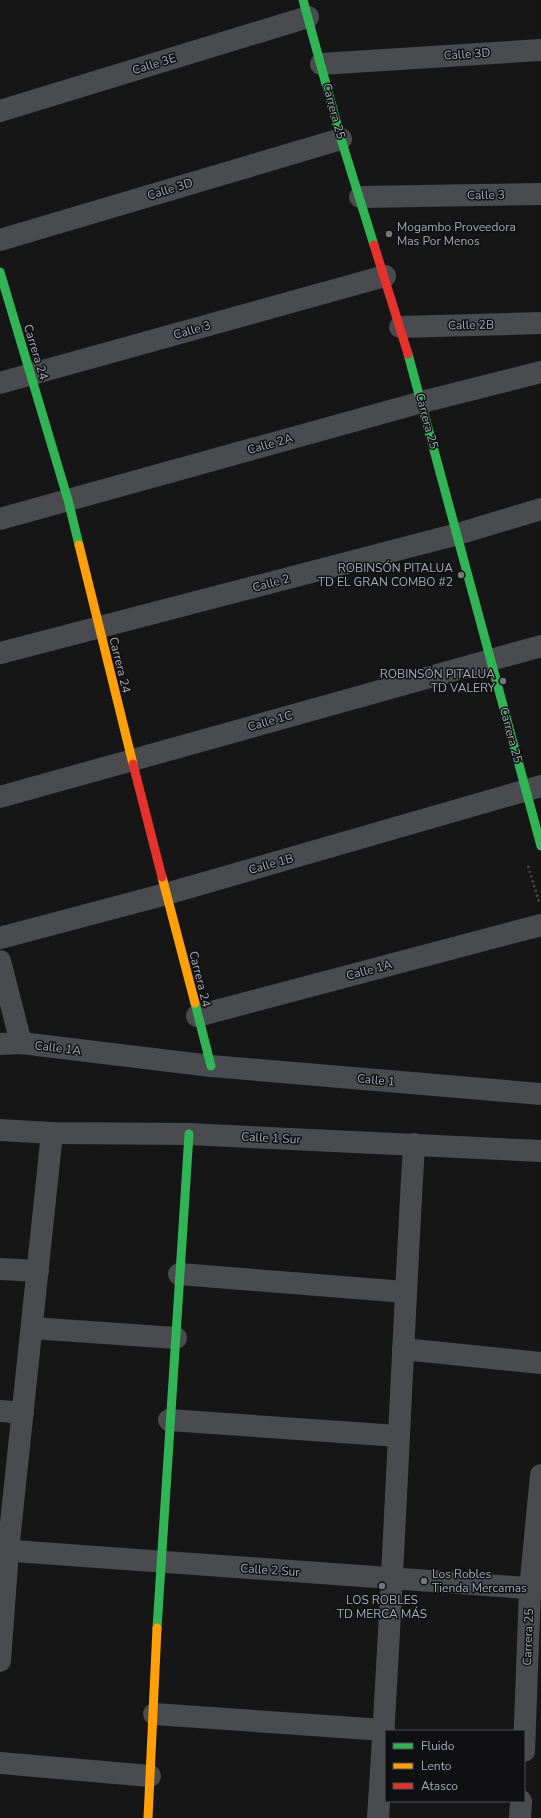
<svg xmlns="http://www.w3.org/2000/svg" width="541" height="1818" font-family="'Nunito Sans',sans-serif">
<rect width="100%" height="100%" fill="#161616"/>
<g fill="none" stroke-linecap="round" stroke-linejoin="round">
<!-- path -->
<path stroke="#4c4c50" stroke-width="2.5" stroke-dasharray="2 3" stroke-linecap="butt" d="M528 866 539 902"/>
<!-- street -->
<g stroke="#494b4f" stroke-width="22">
<path d="M321 64 541 50"/>
<path d="M0 111 308 17"/>
<path d="M360 197 541 194"/>
<path d="M0 240 341 139"/>
<path d="M400 327 541 323"/>
<path d="M0 383 385 276"/>
<path d="M0 519 422 402 541 372"/>
<path d="M0 653 458 534 541 509"/>
<path d="M0 797 541 646"/>
<path d="M0 938 166 894 541 786"/>
<path d="M0 961 21 1043"/>
<path d="M197 1016 541 925"/>
<path d="M0 1044 21 1043 211 1066 541 1094"/>
<path d="M0 1130 52 1133 189 1134 541 1151"/>
<path d="M0 1269 38 1271"/>
<path d="M179 1274 405 1292"/>
<path d="M32 1328 176 1338"/>
<path d="M403 1349 541 1363"/>
<path d="M0 1411 23 1413"/>
<path d="M169 1420 398 1436"/>
<path d="M0 1550 541 1589"/>
<path d="M0 1661 8 1551 52 1133"/>
<path d="M154 1714 384 1730"/>
<path d="M524 1751 530 1589 541 1475"/>
<path d="M0 1763 150 1776"/>
<path d="M378 1818C393 1594 401 1369 414 1144"/>
<path d="M520 1818 521 1801"/>
</g>
<!-- fast -->
<g stroke="#30b455" stroke-width="9">
<path d="M303 0 341 139 374 245"/>
<path d="M0 272 68 500 79 545"/>
<path d="M408 354 541 846"/>
<path d="M195 1003 211 1066"/>
<path d="M157 1628 189 1134"/>
</g>
<!-- slow -->
<g stroke="#ff9f0a" stroke-width="9">
<path d="M79 545 133 764"/>
<path d="M162 877 195 1003"/>
<path d="M148 1818 157 1628"/>
</g>
<!-- jam -->
<g stroke="#e5322d" stroke-width="9">
<path d="M374 245 408 354"/>
<path d="M133 764 162 877"/>
</g>
</g>
<!-- markers -->
<g fill="#74767f" stroke="#101012" stroke-width="1.5">
<circle cx="389" cy="234" r="4"/>
<circle cx="461" cy="575" r="4"/>
<circle cx="503" cy="681" r="4"/>
<circle cx="424" cy="1581" r="4"/>
<circle cx="382" cy="1586" r="4"/>
</g>
<g text-anchor="middle" stroke-width="3" stroke-linejoin="round" paint-order="stroke">
<!-- street labels -->
<g font-size="12" fill="#a6aab8" stroke="#101012">
<text transform="translate(467 54) rotate(-4)" y="4">Calle 3D</text>
<text transform="translate(154 64) rotate(-17)" y="4">Calle 3E</text>
<text transform="translate(334 111) rotate(75)" y="4">Carrera 25</text>
<text transform="translate(170 189) rotate(-17)" y="4">Calle 3D</text>
<text transform="translate(486 195) rotate(-1)" y="4">Calle 3</text>
<text transform="translate(471 325) rotate(-1)" y="4">Calle 2B</text>
<text transform="translate(192 330) rotate(-16)" y="4">Calle 3</text>
<text transform="translate(36 352) rotate(73)" y="4">Carrera 24</text>
<text transform="translate(427 421) rotate(75)" y="4">Carrera 25</text>
<text transform="translate(270 444) rotate(-16)" y="4">Calle 2A</text>
<text transform="translate(271 583) rotate(-15)" y="4">Calle 2</text>
<text transform="translate(120 665) rotate(76)" y="4">Carrera 24</text>
<text transform="translate(270 721) rotate(-16)" y="4">Calle 1C</text>
<text transform="translate(511 735) rotate(75)" y="4">Carrera 25</text>
<text transform="translate(271 864) rotate(-16)" y="4">Calle 1B</text>
<text transform="translate(369 970) rotate(-15)" y="4">Calle 1A</text>
<text transform="translate(200 979) rotate(76)" y="4">Carrera 24</text>
<text transform="translate(58 1048) rotate(7)" y="4">Calle 1A</text>
<text transform="translate(376 1080) rotate(5)" y="4">Calle 1</text>
<text transform="translate(271 1138) rotate(3)" y="4">Calle 1 Sur</text>
<text transform="translate(270 1570) rotate(4)" y="4">Calle 2 Sur</text>
<text transform="translate(528 1637) rotate(-88)" y="4">Carrera 25</text>
</g>
<!-- poi labels -->
<g font-size="12" fill="#a6aab8" stroke="#101012" text-anchor="start">
<text x="397" y="231">Mogambo Proveedora<tspan x="397" dy="14">Mas Por Menos</tspan></text>
<text x="453" y="572" text-anchor="end">ROBINSÓN PITALUA<tspan x="453" dy="14">TD EL GRAN COMBO #2</tspan></text>
<text x="495" y="678" text-anchor="end">ROBINSÓN PITALUA<tspan x="495" dy="14">TD VALERY</tspan></text>
<text x="432" y="1578">Los Robles<tspan x="432" dy="14">Tienda Mercamas</tspan></text>
<text x="382" y="1604" text-anchor="middle">LOS ROBLES<tspan x="382" dy="14">TD MERCA MÁS</tspan></text>
</g>
</g>
<!-- legend -->
<rect x="385" y="1730" width="140" height="72" fill="#101012" stroke="#4c4e54"/>
<rect x="393" y="1743" width="20" height="6" fill="#30b455" stroke="#4c4e54"/>
<text x="421" y="1750" font-size="12" fill="#a6aab8">Fluido</text>
<rect x="393" y="1763" width="20" height="6" fill="#ff9f0a" stroke="#4c4e54"/>
<text x="421" y="1770" font-size="12" fill="#a6aab8">Lento</text>
<rect x="393" y="1783" width="20" height="6" fill="#e5322d" stroke="#4c4e54"/>
<text x="421" y="1790" font-size="12" fill="#a6aab8">Atasco</text>
</svg>
